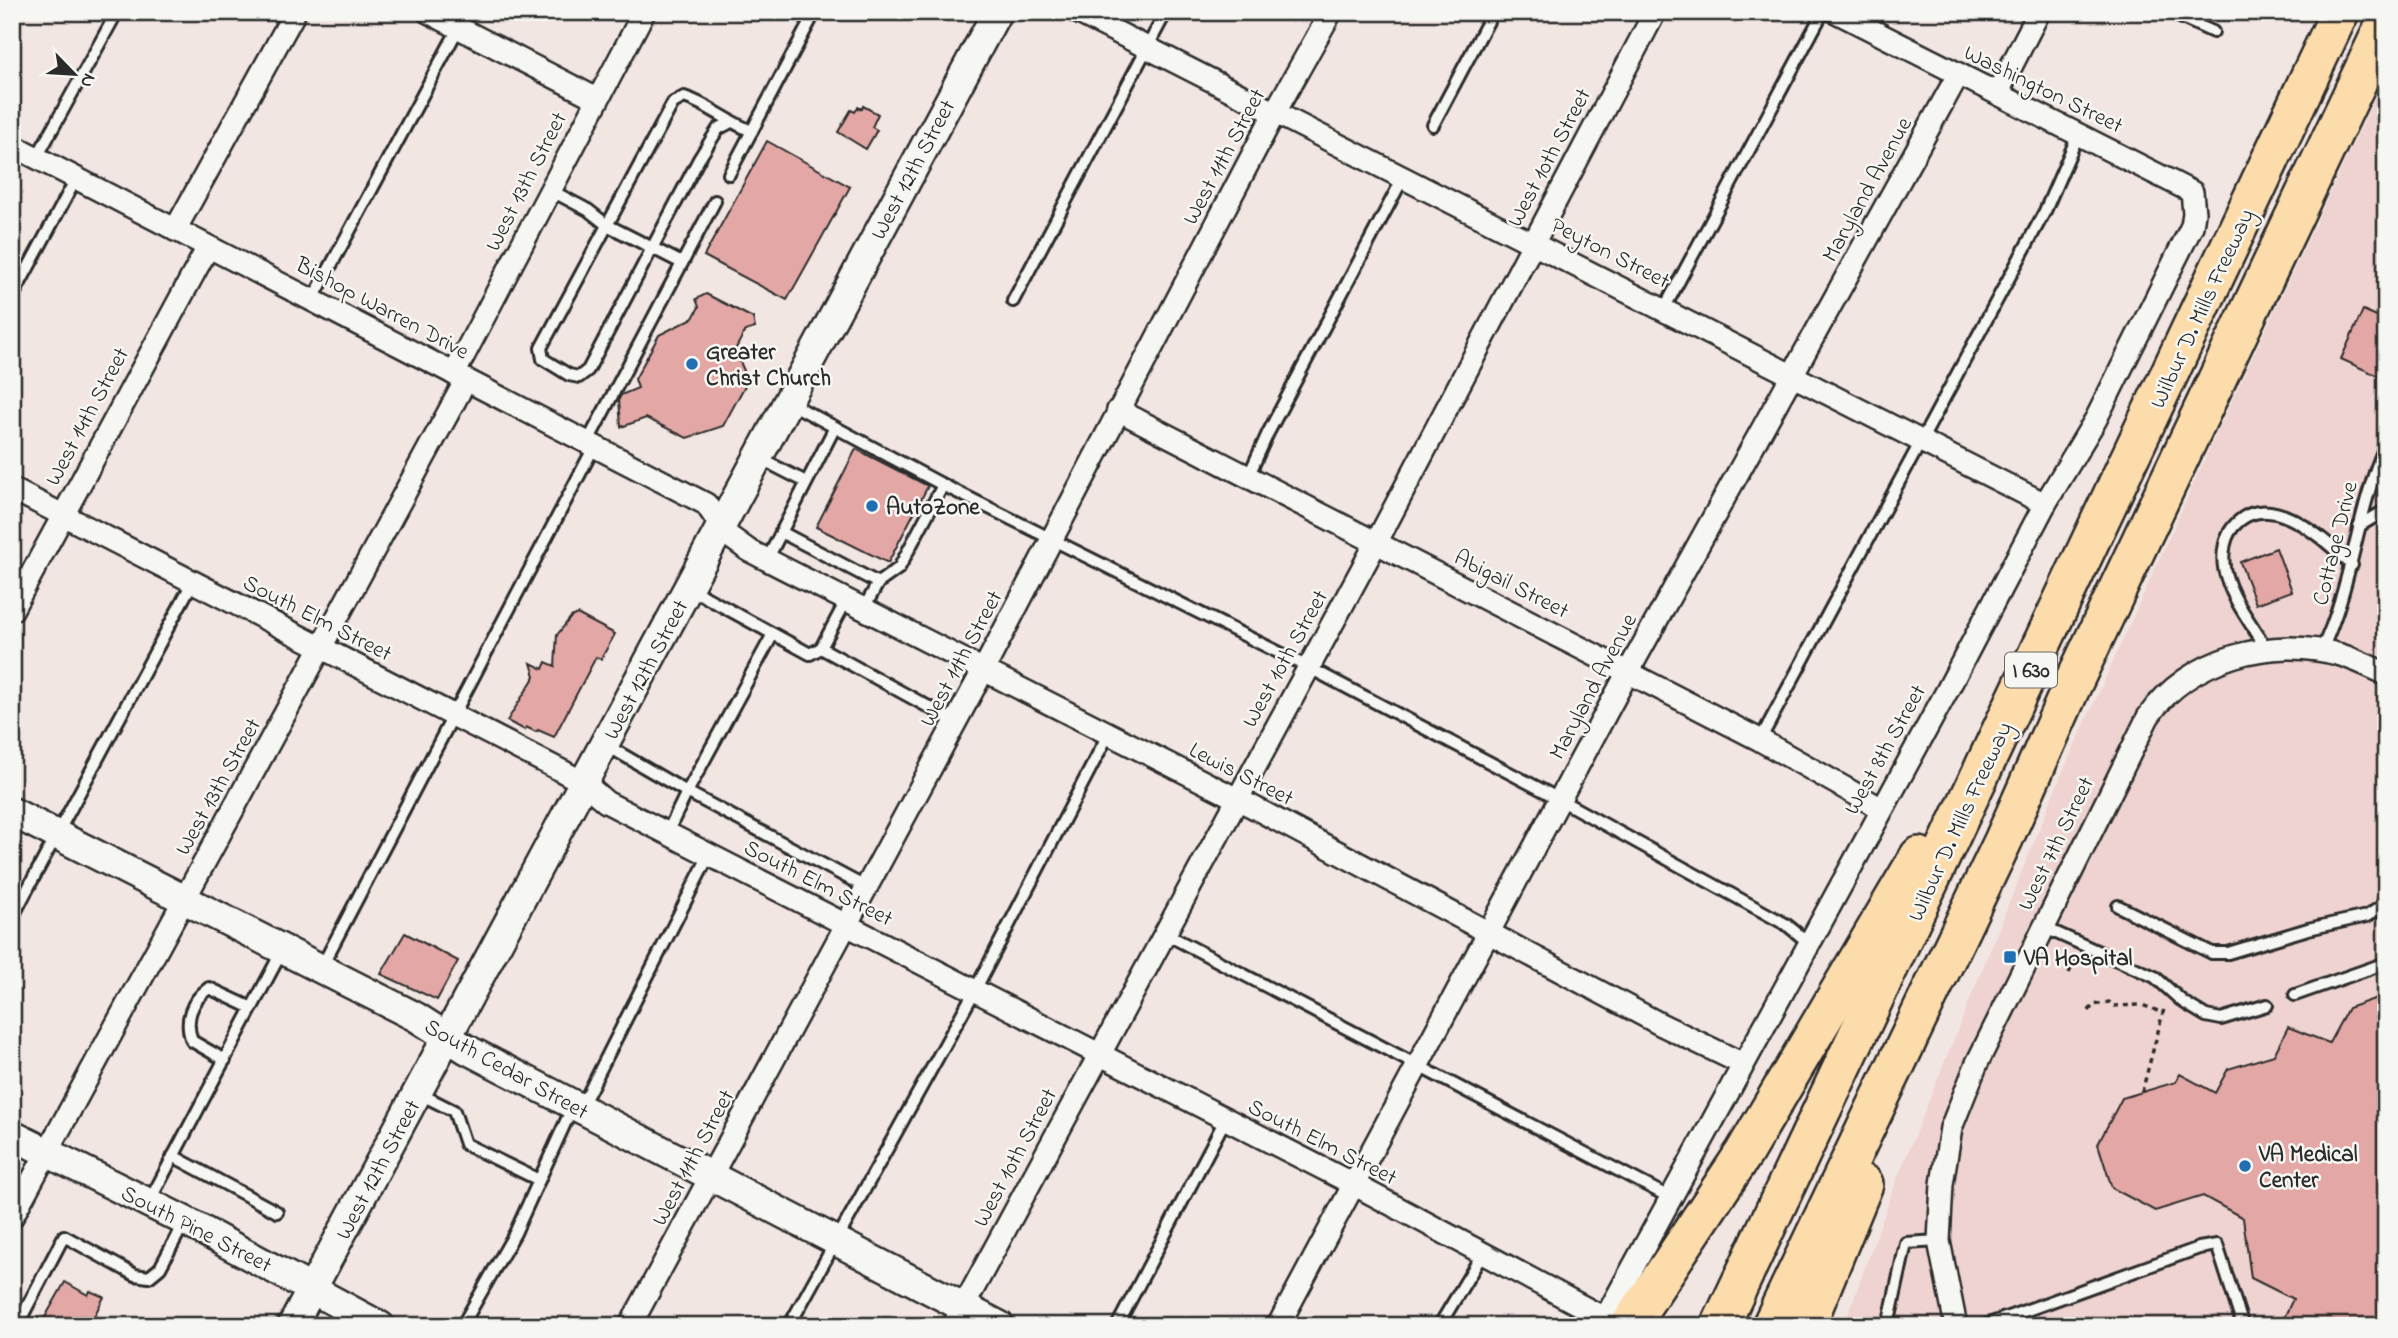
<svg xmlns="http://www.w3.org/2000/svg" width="2398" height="1338" font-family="'Indie Flower',sans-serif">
<rect width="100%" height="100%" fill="#f2e6e3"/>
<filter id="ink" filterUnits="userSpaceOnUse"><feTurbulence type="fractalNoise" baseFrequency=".0143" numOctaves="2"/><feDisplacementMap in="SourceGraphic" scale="14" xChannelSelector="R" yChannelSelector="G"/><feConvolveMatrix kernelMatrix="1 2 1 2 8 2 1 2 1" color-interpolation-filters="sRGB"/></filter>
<g filter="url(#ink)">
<!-- built -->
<path fill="#eed3d0" d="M2386 74V1326H1844L1897 1179 2060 778 2206 456Z"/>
<!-- building -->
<g fill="#e3a8a5" stroke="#2b2b2b" stroke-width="2">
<path d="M863 106 878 114 872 127 877 130 866 149 838 132 851 110 855 112 858 107 862 109Z"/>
<path d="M767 141 850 187 787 300 704 256Z"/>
<path d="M706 294 753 318 755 328 745 331 735 350 748 380 723 426 687 438 646 418 621 427 619 399 621 395 638 388 635 379 659 335 693 318 699 307 696 299Z"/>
<path d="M2363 310 2386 320V360L2378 376 2341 359Z"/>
<path d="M856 449 928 486 888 563 816 527Z"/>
<path d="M2276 548 2292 591 2256 604 2240 562Z"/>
<path d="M577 614 615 634 601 659 596 657 554 737 538 730 536 732 526 727 525 730 507 721 535 676 531 663 543 669 546 662 555 666 557 635 571 617Z"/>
<path d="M405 933 458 961 437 1000 381 974Z"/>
<path d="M2386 995V1326H2280L2293 1299 2251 1278 2243 1218 2203 1196 2155 1211 2112 1188 2098 1144 2122 1098 2176 1082 2180 1074 2215 1093 2228 1069 2274 1055 2288 1027 2329 1043 2348 1008Z"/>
<path d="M65 1282 88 1295 90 1291 104 1297 89 1326H40Z"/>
</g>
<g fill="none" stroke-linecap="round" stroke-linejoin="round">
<!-- lane casing -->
<g stroke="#2b2b2b" stroke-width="16">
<g id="lane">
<path d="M2169 12 2213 32"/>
<path d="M729 123 718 129 699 159 588 370 579 377 569 375 543 359 541 348 673 103 684 97C708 104 727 122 752 131"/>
<path d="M1433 125 1493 12"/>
<path d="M37 157 117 12"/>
<path d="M729 174 815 12"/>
<path d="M550 190 588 210 607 225 682 263"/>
<path d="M12 298 77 177"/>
<path d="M313 299 467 12"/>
<path d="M1013 301 1166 12"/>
<path d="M1664 309 1823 12"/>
<path d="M788 402 943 485"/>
<path d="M587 443 715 201"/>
<path d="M759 458 806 482"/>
<path d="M1248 477 1268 433 1404 176"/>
<path d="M2359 526 2386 510"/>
<path d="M781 532 878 583"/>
<path d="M767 560 835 427"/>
<path d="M689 588 810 654 821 648 846 601"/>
<path d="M863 610 878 583 899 568 943 485 1308 667 1544 791 1787 925 1809 943"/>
<path d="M773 634 687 792 867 888"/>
<path d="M821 648 956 722"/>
<path d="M2267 650C2254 627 2235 604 2227 579 2221 563 2222 540 2233 527 2269 485 2324 540 2352 565"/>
<path d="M2321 651C2353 585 2356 512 2386 444"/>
<path d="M1760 740 2045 211 2079 133"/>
<path d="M604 744 687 792 667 833"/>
<path d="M2118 906 2212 953H2228L2308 929 2367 916 2381 907 2386 897"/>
<path d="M12 918 192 583"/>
<path d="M2043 927 2155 977 2183 1002 2206 1016 2221 1019 2267 1005"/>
<path d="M1166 934 1671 1198"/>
<path d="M321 968 594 447"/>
<path d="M2295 995 2386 963"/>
<path d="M225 1060 192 1041C184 1020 191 1001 209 988L252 1008"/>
<path d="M418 1093 454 1111 465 1144 539 1180"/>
<path d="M173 1156 277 1212"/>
<path d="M149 1202 282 951"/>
<path d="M17 1326 64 1236 135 1275 149 1277 160 1268 184 1223"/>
<path d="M462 1326 515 1233 567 1119 588 1094 709 855"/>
<path d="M789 1326 974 992 1109 733"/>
<path d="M1117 1326 1225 1120"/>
<path d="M1439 1326 1483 1253"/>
<path d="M1888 1326 1906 1243 1939 1241"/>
<path d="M1983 1326 2199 1248 2217 1245 2243 1326"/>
</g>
</g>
<!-- street casing -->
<g stroke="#2b2b2b" stroke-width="26">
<g id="street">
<path d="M428 12 597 99"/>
<path d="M1077 12 2045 504"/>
<path d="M1998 92 2039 12"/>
<path d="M12 145 706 504 726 534 748 550 1253 807 1660 1024 1743 1064"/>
<path d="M175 230 295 12"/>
<path d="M454 374 644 12"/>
<path d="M1118 410 1760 740 1880 808"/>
<path d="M12 489 562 771 584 783 606 802 1355 1185 1604 1318"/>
<path d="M12 610 208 247"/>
<path d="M12 1217 466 380"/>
<path d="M630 1326 983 671 1275 112 1331 12"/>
<path d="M953 1326 1376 543 1655 12"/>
<path d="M1278 1326 1628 672 1958 75"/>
<path d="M1601 1326 1947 691 2045 504 2096 419 2192 226 2194 213 2192 192 1836 12"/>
<path d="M1956 1326 1939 1241 1942 1184 1951 1128 1977 1063 2148 717C2188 658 2273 635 2341 655 2357 660 2371 667 2386 674"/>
</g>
</g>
<!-- secondary casing -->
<g stroke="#2b2b2b" stroke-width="33">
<g id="secondary">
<path d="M12 812 416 1017 466 1049 1000 1326"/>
<path d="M12 1135 185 1221 380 1326"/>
<path d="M292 1326 997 12"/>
</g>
</g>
<!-- highway casing -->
<g stroke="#2b2b2b" stroke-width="42">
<g id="highway">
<path d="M1629 1326 1744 1153 1919 856"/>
<path d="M1720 1326 2340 12"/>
<path d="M1771 1326 2003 841 2070 690 2386 22"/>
<path d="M1806 1326 1864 1184"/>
</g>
</g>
<!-- path -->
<g stroke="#2b2b2b" stroke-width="3.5" stroke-dasharray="5 5" stroke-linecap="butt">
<path d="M2069 973 2075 960"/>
<path d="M2089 1011 2093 1005 2109 1002 2113 1006 2142 1005 2163 1013"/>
<path d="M2142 1092 2165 1005"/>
</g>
<!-- lane -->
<use href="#lane" stroke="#f6f6f2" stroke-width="10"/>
<!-- street -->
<use href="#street" stroke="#f6f6f2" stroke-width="21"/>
<!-- secondary -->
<use href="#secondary" stroke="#f6f6f2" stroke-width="28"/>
<!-- highway -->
<use href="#highway" stroke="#fddcac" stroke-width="37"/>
</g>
</g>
<!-- markers -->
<g fill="#1f6fb2" stroke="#f6f6f2" stroke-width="2.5">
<circle cx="692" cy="364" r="7"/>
<circle cx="872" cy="506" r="7"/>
<rect x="2003" y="950" width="14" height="14" rx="3.5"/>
<circle cx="2245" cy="1166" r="7"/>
</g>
<g text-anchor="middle" stroke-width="5" stroke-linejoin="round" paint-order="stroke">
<!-- shield labels -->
<rect fill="#f6f6f2" stroke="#686867" stroke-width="2" x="2005" y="652.5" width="52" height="35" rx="5"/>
<g font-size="21" font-weight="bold" fill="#2b2b2b">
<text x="2031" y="677">I 630</text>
</g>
<!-- street labels -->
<g font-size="23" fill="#2b2b2b" stroke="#f6f6f2">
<text transform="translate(2044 88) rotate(26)" y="8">Washington Street</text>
<text transform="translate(1223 156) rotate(-62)" y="8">West 11th Street</text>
<text transform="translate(1548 157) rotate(-62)" y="8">West 10th Street</text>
<text transform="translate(912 169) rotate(-62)" y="8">West 12th Street</text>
<text transform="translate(525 181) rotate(-63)" y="8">West 13th Street</text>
<text transform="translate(1866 189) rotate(-61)" y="8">Maryland Avenue</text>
<text transform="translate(1611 252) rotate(27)" y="8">Peyton Street</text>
<text transform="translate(383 307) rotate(28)" y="8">Bishop Warren Drive</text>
<text transform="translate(2201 308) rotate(-65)" y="8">Wilbur D. Mills Freeway</text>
<text transform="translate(86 416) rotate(-62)" y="8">West 14th Street</text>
<text transform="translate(2334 543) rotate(-76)" y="8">Cottage Drive</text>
<text transform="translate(1512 583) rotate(27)" y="8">Abigail Street</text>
<text transform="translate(318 617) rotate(27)" y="8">South Elm Street</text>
<text transform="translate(960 658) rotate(-62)" y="8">West 11th Street</text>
<text transform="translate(1284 658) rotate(-61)" y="8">West 10th Street</text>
<text transform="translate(645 669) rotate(-62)" y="8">West 12th Street</text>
<text transform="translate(1592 686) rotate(-62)" y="8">Maryland Avenue</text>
<text transform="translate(1884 749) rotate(-61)" y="8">West 8th Street</text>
<text transform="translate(1242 773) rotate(27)" y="8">Lewis Street</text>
<text transform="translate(217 786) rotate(-61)" y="8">West 13th Street</text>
<text transform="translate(1959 821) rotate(-65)" y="8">Wilbur D. Mills Freeway</text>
<text transform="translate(2055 843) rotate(-64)" y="8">West 7th Street</text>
<text transform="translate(819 882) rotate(27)" y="8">South Elm Street</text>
<text transform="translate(507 1068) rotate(29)" y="8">South Cedar Street</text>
<text transform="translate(1323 1141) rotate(27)" y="8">South Elm Street</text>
<text transform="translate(692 1157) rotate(-62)" y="8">West 11th Street</text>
<text transform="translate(1014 1157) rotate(-62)" y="8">West 10th Street</text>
<text transform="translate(377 1169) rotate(-62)" y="8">West 12th Street</text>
<text transform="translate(197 1228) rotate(27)" y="8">South Pine Street</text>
</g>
<!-- poi labels -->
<g font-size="23" font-weight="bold" fill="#2b2b2b" stroke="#f6f6f2" text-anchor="start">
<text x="706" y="359">Greater<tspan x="706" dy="26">Christ Church</tspan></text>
<text x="886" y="514">AutoZone</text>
<text x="2024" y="965">VA Hospital</text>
<text x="2259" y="1161">VA Medical<tspan x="2259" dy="26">Center</tspan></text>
</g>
</g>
<!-- margin -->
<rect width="2398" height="1338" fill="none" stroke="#f6f6f2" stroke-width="42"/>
<rect x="21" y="21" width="2356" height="1296" fill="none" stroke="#2b2b2b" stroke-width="2.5" filter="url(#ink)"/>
<!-- north arrow -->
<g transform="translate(74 74) rotate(115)" stroke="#f6f6f2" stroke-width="5" paint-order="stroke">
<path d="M0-5L12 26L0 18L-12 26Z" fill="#2b2b2b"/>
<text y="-10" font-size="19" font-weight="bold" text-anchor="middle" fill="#2b2b2b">N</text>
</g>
</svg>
